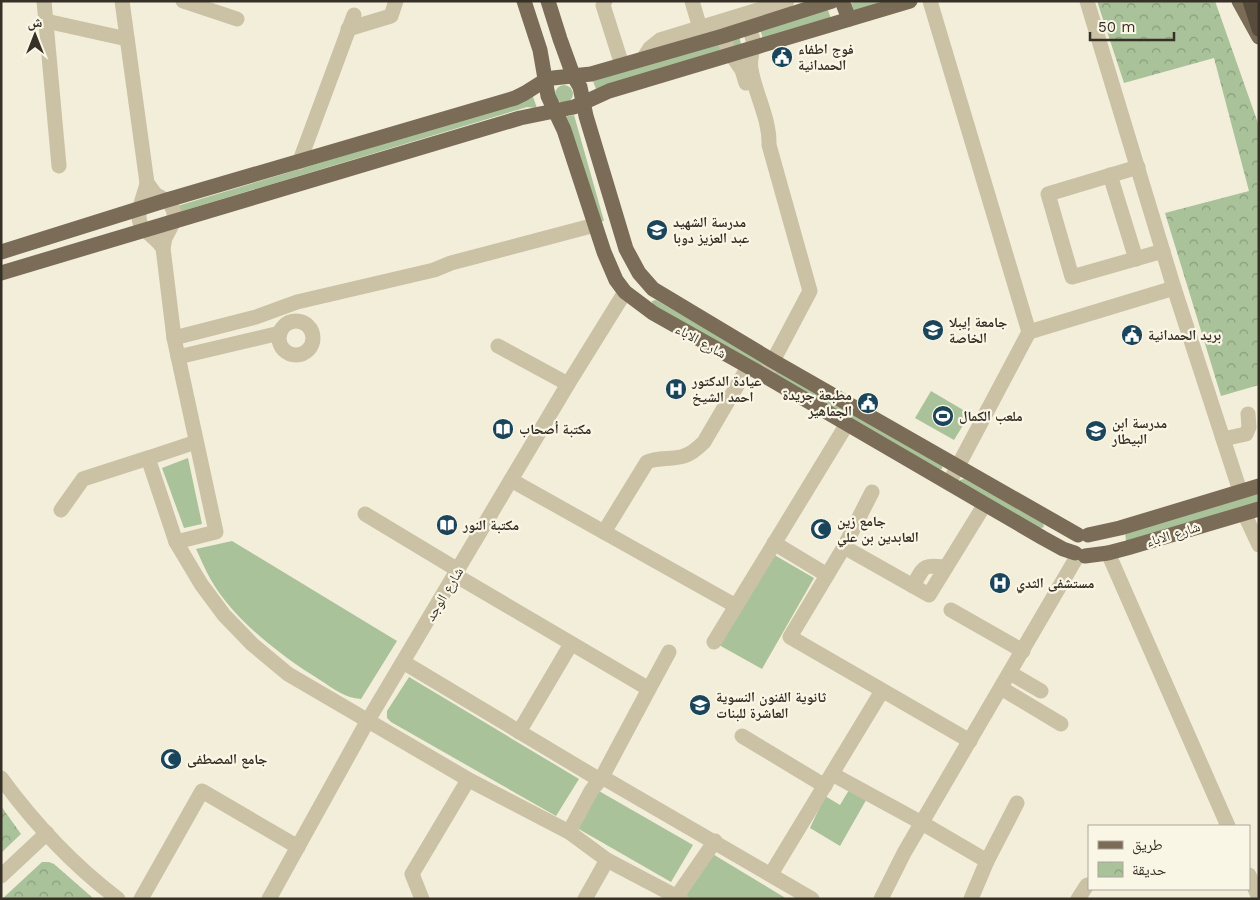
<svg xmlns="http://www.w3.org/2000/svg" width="1260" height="900" font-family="'Work Sans','Noto Naskh Arabic',sans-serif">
<defs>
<pattern id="park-crowns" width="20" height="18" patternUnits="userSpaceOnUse" patternTransform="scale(1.25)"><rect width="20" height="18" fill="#a9c299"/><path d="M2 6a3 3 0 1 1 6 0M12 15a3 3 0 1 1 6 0" fill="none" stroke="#8a9e7d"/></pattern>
</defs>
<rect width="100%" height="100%" fill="#f3eeda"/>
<!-- grass -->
<g fill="#a9c299">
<path d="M857 1H886L853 11 850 3Z"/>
<path d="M828 10 831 19 763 39 760 29Z"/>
<path d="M739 36 741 44 596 89 593 81Z"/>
<circle cx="564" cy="94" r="9"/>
<path d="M532 94 537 108 527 107 176 213 174 207 525 101Z"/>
<path d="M574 115 604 221 597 222 563 117Z"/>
<path d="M656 300 764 362 763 368 653 307 652 301Z"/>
<path d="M778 369 943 464 942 469 937 470 772 375Z"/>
<path d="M931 391 970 414 954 440 915 418Z"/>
<path d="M188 458 202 524 184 528 162 468Z"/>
<path d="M964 479 1043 523 1044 527 1038 529 959 484 960 480Z"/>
<path d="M1259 493V502L1126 541 1125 533Z"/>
<path d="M232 541 397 641 361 699C345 698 334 689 320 680 281 656 234 620 211 580 205 570 201 559 196 549Z"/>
<path d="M771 553 814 578 762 669 719 645Z"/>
<path d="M409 677 579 779 556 816 391 722 387 718V711Z"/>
<path d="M852 785 869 795 840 846 810 828 825 796 840 805Z"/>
<path d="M599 791 693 845 671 882 577 828Z"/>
<path d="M711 853 787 899H691L686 896Z"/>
</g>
<!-- park -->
<g fill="url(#park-crowns)">
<path d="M1097 1H1215L1259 126V385L1221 396 1165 213 1249 191 1214 58 1124 83Z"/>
<path d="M1 806 21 834 1 853Z"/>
<path d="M42 862H49L54 864 94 899H2Z"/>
</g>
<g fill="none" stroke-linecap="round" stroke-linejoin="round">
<!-- minor -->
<g stroke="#cbc1a5" stroke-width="15">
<path d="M44 1 59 166"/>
<path d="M122 1 147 183C145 196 132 217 144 229 151 236 157 239 163 248"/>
<path d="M183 1 237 19"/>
<path d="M605 1 603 5 622 65"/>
<path d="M692 1 700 28"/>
<path d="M930 1 1029 332 949 483"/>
<path d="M1087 1 1174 288 1240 491"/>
<path d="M46 21 127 39"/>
<path d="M747 28C760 42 748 54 751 69 755 94 770 119 769 145L810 291 765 376"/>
<path d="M348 29 391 16 396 1"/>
<path d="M723 36 728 50 742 70 746 83"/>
<path d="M643 59 650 48 660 40 787 1"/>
<path d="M299 163 354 15"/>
<path d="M1138 167 1048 194 1072 277 1163 251"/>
<path d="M1110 175 1136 259"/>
<path d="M147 183 155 194 170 203 174 212V221L165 238 163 248 174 338 216 532 176 542 201 584 224 615 252 644 288 674 471 781 569 832 607 860 681 899"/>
<circle cx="296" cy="338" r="17"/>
<path d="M1029 332 1174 288"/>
<path d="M174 338 256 317 297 302 434 270 451 263 595 225"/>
<path d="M498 346 568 384"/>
<path d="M178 357 280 333"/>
<path d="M1223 439 1246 434 1249 427 1248 414"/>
<path d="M511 480 736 606"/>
<path d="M872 492 844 547 790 637 970 741"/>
<path d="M61 510 83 479 148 458"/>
<path d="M1244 513 1259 545"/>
<path d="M365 514 458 570"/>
<path d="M604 532 647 462C658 457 672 460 684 456 691 454 698 448 704 442L748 367"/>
<path d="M176 542 148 458 196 442"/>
<path d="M774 543 827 575"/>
<path d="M844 547 929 595 985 504"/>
<path d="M1108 553 1228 826"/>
<path d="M455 575 649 689 602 777"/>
<path d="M913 586C925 565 922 565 946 567"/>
<path d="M951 610 1023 651"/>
<path d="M714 642 847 424"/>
<path d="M403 662 600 780"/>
<path d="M1010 673 1041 691"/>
<path d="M1001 688 1061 724"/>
<path d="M649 689 669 652"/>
<path d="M519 732 571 644"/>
<path d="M742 736 825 786"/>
<path d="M832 774 922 823 987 861 971 899"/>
<path d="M1 778C34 823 73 865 118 899"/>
<path d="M569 832 591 791 602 777 812 899"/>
<path d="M987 861 1017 803"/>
<path d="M771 874 882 691"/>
<path d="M1249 875 1259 898"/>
<path d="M1 876 47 833"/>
<path d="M677 896 715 841"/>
<path d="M141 899 202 791 298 847"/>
<path d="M269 899 367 722 568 384 625 292"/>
<path d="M422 899 412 874 468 780"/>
<path d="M585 899 607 860"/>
<path d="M881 899 904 853 1078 555"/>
<path d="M1078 899 1087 885"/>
</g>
<!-- major -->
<g stroke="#7a6c57" stroke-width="15">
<path d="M524 1 540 50 548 96 564 130 604 252 616 280 625 292 653 313 765 376 1043 538 1063 549 1075 553"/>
<path d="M548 1 560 39 573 75 580 87 586 116 626 249 639 273 653 289 773 361 1078 535"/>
<path d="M842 1 849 19"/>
<path d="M1239 1 1259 37"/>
<path d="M1 252 167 200 515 98 525 93 544 81 553 78 591 74 723 36 832 1"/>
<path d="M1 273 520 118 574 107 609 91 910 1"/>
<path d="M1088 535 1120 528 1259 486"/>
<path d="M1085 556 1108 553 1127 548 1259 509"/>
</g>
<!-- highway -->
<path stroke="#584d3d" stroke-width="15" d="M1250 1 1259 29"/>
</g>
<!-- icons -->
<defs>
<g id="civic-disc" transform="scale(1.125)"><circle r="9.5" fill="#1a455a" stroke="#faf6e6"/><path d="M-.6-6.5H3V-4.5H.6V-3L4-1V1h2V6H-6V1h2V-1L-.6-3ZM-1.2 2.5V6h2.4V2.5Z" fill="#fff"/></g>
<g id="school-disc" transform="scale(1.125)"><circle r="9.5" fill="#1a455a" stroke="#faf6e6"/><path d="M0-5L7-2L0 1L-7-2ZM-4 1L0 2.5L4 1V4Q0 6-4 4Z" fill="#fff"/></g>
<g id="university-disc" transform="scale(1.125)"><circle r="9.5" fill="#1a455a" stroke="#faf6e6"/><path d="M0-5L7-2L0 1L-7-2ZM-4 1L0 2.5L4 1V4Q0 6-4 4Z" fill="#fff"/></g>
<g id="hospital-disc" transform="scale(1.125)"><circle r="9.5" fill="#1a455a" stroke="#faf6e6"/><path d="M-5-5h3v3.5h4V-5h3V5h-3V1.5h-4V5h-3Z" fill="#fff"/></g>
<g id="stadium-disc" transform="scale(1.125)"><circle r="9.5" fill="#1a455a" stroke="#faf6e6"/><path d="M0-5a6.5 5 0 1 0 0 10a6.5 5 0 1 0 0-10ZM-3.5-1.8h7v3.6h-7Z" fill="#fff"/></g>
<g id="library-disc" transform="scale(1.125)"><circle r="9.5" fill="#1a455a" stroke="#faf6e6"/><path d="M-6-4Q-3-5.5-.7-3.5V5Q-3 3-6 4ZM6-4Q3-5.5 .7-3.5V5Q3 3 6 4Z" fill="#fff"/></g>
<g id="mosque-disc" transform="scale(1.125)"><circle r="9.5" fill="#1a455a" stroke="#faf6e6"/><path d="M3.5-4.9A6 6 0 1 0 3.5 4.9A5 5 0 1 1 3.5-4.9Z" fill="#fff"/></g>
</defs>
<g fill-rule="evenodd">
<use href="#civic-disc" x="782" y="57"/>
<use href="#school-disc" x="657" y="230"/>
<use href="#university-disc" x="933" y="330"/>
<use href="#civic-disc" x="1132" y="335"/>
<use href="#hospital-disc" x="676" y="389"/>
<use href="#civic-disc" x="868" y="403"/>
<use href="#stadium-disc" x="943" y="416"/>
<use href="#library-disc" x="503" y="429"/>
<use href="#school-disc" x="1096" y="431"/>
<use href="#library-disc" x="447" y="525"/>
<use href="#mosque-disc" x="821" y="529"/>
<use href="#hospital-disc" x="1000" y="583"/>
<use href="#school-disc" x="700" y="705"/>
<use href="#mosque-disc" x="171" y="759"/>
</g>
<g text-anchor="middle" stroke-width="4.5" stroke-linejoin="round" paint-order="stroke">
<!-- poi labels -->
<g font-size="14" font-weight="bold" fill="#373027" stroke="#faf6e6" text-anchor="start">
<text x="798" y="54">فوج اطفاء<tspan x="798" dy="16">الحمدانية</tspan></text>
<text x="673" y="227">مدرسة الشهيد<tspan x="673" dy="16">عبد العزيز دوبا</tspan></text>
<text x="949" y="327">جامعة إيبلا<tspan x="949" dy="16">الخاصة</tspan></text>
<text x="1148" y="340">بريد الحمدانية</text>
<text x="692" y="386">عيادة الدكتور<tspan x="692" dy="16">احمد الشيخ</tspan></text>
<text x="852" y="400" text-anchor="end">مطبعة جريدة<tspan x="852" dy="16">الجماهير</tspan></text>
<text x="959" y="421">ملعب الكمال</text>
<text x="1112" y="428">مدرسة ابن<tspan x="1112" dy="16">البيطار</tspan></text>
<text x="519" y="434">مكتبة أصحاب</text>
<text x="837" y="526">جامع زين<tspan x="837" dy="16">العابدين بن علي</tspan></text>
<text x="463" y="530">مكتبة النور</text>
<text x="1016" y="588">مستشفى الثدي</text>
<text x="716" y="702">ثانوية الفنون النسوية<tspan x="716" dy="16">العاشرة للبنات</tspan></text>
<text x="187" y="764">جامع المصطفى</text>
</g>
<!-- street labels -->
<g font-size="14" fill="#373027" stroke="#faf6e6">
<text transform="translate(701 341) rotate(29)" y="5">شارع الاباء</text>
<text transform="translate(1173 534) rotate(-17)" y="5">شارع الاباء</text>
<text transform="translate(444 594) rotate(-59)" y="5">شارع الوجد</text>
</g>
</g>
<!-- border -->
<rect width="1260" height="900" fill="none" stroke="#373027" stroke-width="5"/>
<!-- legend -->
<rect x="1088" y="825" width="162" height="65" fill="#faf6e6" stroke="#aca79a"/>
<rect x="1098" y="841" width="25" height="8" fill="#7a6c57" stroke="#aca79a"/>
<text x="1132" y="850" font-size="15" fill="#373027">طريق</text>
<rect x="1098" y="862" width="25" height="15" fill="url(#park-crowns)" stroke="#aca79a"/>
<text x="1132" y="875" font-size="15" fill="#373027">حديقة</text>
<!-- north arrow -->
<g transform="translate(35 35)" stroke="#faf6e6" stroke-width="4" paint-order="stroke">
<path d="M0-4L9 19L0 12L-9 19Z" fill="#373027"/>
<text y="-8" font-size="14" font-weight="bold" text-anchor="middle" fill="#373027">ش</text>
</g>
<!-- scale -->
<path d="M1090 32v8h84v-8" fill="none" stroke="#373027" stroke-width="2.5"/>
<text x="1098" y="32" font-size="15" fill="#373027" stroke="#faf6e6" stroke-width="4" paint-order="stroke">50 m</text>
</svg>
